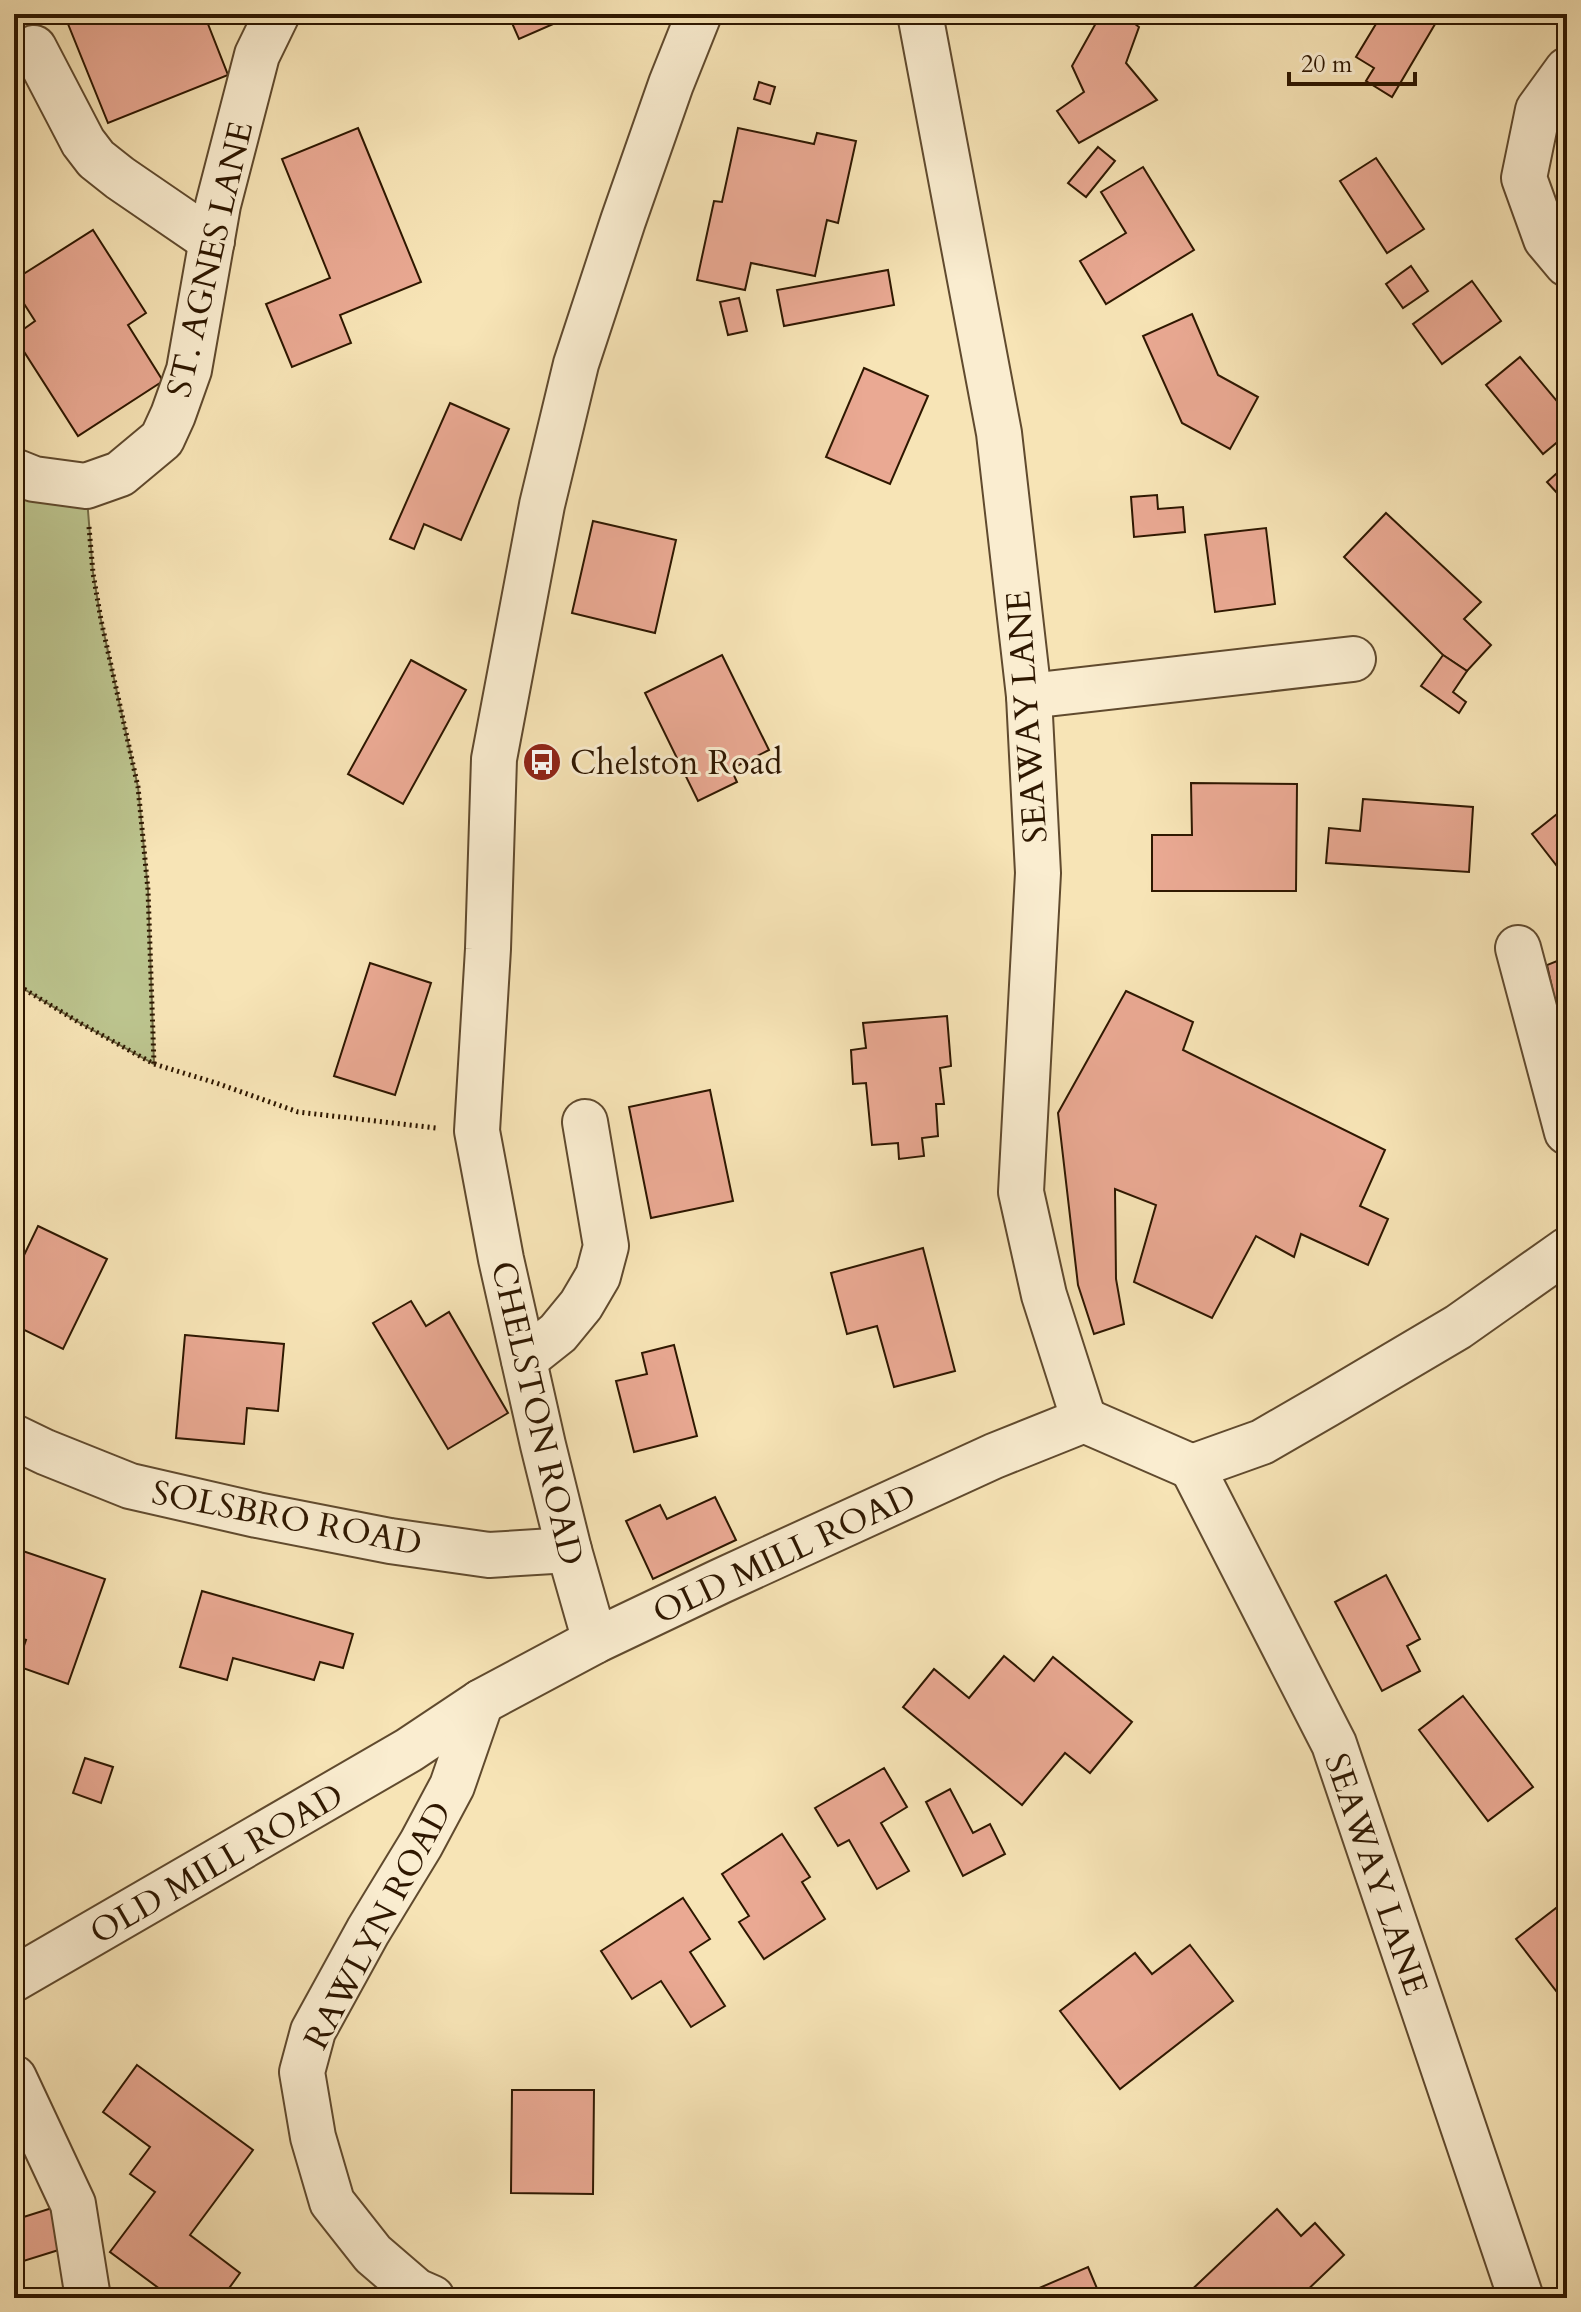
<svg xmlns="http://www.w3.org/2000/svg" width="1581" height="2312" font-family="Cardo,serif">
<rect width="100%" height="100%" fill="#f7e4b6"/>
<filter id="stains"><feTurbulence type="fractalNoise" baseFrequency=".0025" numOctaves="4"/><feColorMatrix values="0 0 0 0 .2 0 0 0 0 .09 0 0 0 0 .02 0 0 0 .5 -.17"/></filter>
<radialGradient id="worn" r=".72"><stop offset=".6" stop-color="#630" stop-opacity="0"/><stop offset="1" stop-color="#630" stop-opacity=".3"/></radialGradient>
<!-- green -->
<path fill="#bcc48e" stroke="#756e47" stroke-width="2" d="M14 471 86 486 93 573 101 620 138 787 148 890 154 1064 80 1023 14 983Z"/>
<!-- building -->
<g fill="#eaa993" stroke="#2e1700" stroke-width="2">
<path d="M64 14H204L228 75 108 123Z"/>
<path d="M508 14H576L519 39Z"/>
<path d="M1101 14H1122L1139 27 1126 63 1157 100 1079 143 1057 111 1084 92 1072 66Z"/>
<path d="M1382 14H1441L1392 97 1366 81 1374 68 1356 57Z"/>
<path d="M759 82 775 87 770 104 754 99Z"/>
<path d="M358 128 421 282 340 315 351 343 292 367 266 304 330 278 282 159Z"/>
<path d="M738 128 814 144 817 133 856 141 838 223 827 220 815 276 751 263 745 290 697 280 714 201 722 202Z"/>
<path d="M1098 147 1115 161 1086 197 1068 183Z"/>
<path d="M1376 158 1424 229 1387 253 1340 181Z"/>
<path d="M1143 167 1194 250 1106 304 1080 261 1126 233 1101 192Z"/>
<path d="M93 230 146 313 128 325 163 381 78 436 14 336 35 321 14 288V280Z"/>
<path d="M1411 266 1428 291 1403 308 1386 284Z"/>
<path d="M888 270 894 305 784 326 777 290Z"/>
<path d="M1472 281 1501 321 1442 364 1413 324Z"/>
<path d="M739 298 747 331 728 335 720 302Z"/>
<path d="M1192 314 1218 375 1258 397 1230 449 1182 423 1143 336Z"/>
<path d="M1520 357 1567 413V434L1543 454 1486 385Z"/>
<path d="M864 368 928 396 890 484 826 457Z"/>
<path d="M450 403 509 429 461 540 424 524 414 549 390 539Z"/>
<path d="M1567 464V504L1547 482Z"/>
<path d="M1157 495 1158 509 1183 507 1185 532 1134 537 1131 497Z"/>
<path d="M1386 513 1481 602 1464 619 1491 645 1467 671 1443 655 1344 557Z"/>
<path d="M593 521 676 540 655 633 572 613Z"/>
<path d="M1266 528 1275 604 1215 612 1205 535Z"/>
<path d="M722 655 769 750 731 769 737 782 698 801 645 693Z"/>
<path d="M1443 655 1467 671 1453 692 1466 702 1459 713 1421 686Z"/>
<path d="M411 660 466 690 403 804 348 774Z"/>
<path d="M1191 783 1297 784 1296 891H1152V835H1192Z"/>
<path d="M1363 799 1473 807 1469 872 1326 863 1329 828 1360 831Z"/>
<path d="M1567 806V879L1532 834Z"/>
<path d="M1567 957V1013L1558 1015 1547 965Z"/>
<path d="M370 963 431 983 395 1095 334 1076Z"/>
<path d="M1126 991 1193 1022 1183 1050 1385 1150 1360 1206 1388 1219 1368 1265 1301 1234 1294 1257 1256 1236 1212 1318 1134 1282 1156 1205 1115 1189 1116 1279 1124 1324 1094 1334 1078 1285 1058 1113Z"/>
<path d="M947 1016 951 1066 940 1068 944 1104H936L938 1136 922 1138 924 1156 899 1159 898 1143 872 1145 866 1083 853 1084 851 1050 866 1048 863 1023Z"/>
<path d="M710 1090 733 1201 651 1218 629 1107Z"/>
<path d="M38 1226 107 1259 63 1349 14 1325V1276Z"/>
<path d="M923 1248 955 1371 894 1387 877 1326 847 1334 831 1273Z"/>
<path d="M411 1301 426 1326 449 1312 508 1413 448 1449 373 1323Z"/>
<path d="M185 1335 284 1344 278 1411 247 1408 244 1444 176 1438Z"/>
<path d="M674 1345 697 1436 634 1452 616 1381 647 1374 642 1353Z"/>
<path d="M715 1497 736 1540 653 1579 626 1521 660 1505 667 1519Z"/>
<path d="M14 1548 105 1579 68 1684 17 1666 26 1640 14 1636Z"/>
<path d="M1386 1575 1420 1639 1407 1646 1420 1671 1382 1691 1335 1602Z"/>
<path d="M202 1591 353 1634 343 1668 320 1662 314 1680 233 1658 227 1680 180 1667Z"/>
<path d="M1004 1656 1034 1681 1053 1657 1132 1722 1090 1773 1065 1753 1022 1805 903 1707 934 1669 969 1698Z"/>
<path d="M1463 1696 1533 1787 1488 1821 1419 1730Z"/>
<path d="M85 1758 113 1767 101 1803 73 1793Z"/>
<path d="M884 1768 907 1807 881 1823 909 1871 877 1889 849 1840 838 1846 815 1808Z"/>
<path d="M950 1789 973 1833 990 1824 1005 1854 963 1876 926 1802Z"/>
<path d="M782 1834 810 1877 802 1882 825 1919 764 1959 739 1922 749 1916 722 1874Z"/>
<path d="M683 1898 710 1939 690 1952 725 2006 691 2027 661 1981 632 1999 601 1951Z"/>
<path d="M1560 1905 1567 1914V2005L1516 1939Z"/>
<path d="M1190 1945 1233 2001 1120 2089 1060 2011 1135 1953 1152 1974Z"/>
<path d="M137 2065 253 2150 190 2235 240 2273 222 2298H172L110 2252 155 2192 130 2174 150 2147 103 2112Z"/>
<path d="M512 2090H594L593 2194 511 2193Z"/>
<path d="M52 2208 65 2248 14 2264V2220Z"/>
<path d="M1277 2209 1301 2236 1315 2223 1344 2255 1299 2298H1183Z"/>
<path d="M1088 2267 1101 2298H1016Z"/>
</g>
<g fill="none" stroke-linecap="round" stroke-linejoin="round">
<!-- minor casing -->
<g stroke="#604a2e" stroke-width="48">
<g id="minor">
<path d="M920 14 999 433 1029 696 1038 873 1021 1192 1044 1295 1084 1420"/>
<path d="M34 48 83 142 96 159 120 178 212 241"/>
<path d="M1567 70 1538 110 1524 178 1546 239 1567 264"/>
<path d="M14 471 34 479 86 486 120 474 162 439 173 415 189 370 218 205 257 55 277 14"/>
<path d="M1029 696 1353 659"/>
<path d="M1518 948 1567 1132"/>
<path d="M524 1360 558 1333 581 1305 598 1276 606 1246 585 1122"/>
<path d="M14 1437 45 1452 130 1486 257 1515 390 1541 489 1555 569 1550"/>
<path d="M1192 1467 1334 1744 1521 2298"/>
<path d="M595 1641 569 1550 543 1445 501 1259 477 1131 488 949 494 759 542 505 576 364 623 221 671 84 699 14"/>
<path d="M14 1979 409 1750 481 1702 595 1641 721 1581 994 1456 1084 1420 1192 1467 1262 1442 1326 1405 1458 1327 1567 1250"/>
<path d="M14 2078 73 2204 88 2298"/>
<path d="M432 2298 416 2291 373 2254 332 2202 313 2137 302 2072 313 2031 368 1931 421 1844 452 1786 481 1702"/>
</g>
</g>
<!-- path -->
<g stroke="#2e1700" stroke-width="5" stroke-dasharray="2 4" stroke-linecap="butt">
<path d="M89 527 93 573 101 620 138 787 148 890 154 1064"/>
<path d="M14 983 80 1023 154 1064 216 1083 298 1112 436 1128"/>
</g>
<!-- minor -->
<use href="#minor" stroke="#faedd0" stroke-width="44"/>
</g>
<!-- icons -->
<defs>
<g id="bus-disc" transform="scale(2)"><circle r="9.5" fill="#8f2418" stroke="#faedd0"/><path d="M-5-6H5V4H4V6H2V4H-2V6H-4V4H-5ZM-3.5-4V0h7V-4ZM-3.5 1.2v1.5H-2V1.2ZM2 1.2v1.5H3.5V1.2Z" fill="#fff"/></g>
</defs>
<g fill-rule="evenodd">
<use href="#bus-disc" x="542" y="762"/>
</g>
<g text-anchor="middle" stroke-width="6" stroke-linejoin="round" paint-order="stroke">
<!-- street labels -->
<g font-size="34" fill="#2e1700" stroke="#faedd0">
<text transform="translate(209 259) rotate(-77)" y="12">ST. AGNES LANE</text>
<text transform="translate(1026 717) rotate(-94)" y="12">SEAWAY LANE</text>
<text transform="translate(538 1413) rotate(77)" y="12">CHELSTON ROAD</text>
<text transform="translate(287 1517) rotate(11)" y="12">SOLSBRO ROAD</text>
<text transform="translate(784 1553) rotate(-25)" y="12">OLD MILL ROAD</text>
<text transform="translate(216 1863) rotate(-30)" y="12">OLD MILL ROAD</text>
<text transform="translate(1377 1874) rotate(71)" y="12">SEAWAY LANE</text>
<text transform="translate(377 1925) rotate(-62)" y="12">RAWLYN ROAD</text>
</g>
<!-- poi labels -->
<g font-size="34" fill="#2e1700" stroke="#faedd0" text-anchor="start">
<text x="570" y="774">Chelston Road</text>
</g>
</g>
<!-- margin -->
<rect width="1581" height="2312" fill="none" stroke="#f7e4b6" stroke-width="48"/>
<rect x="16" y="16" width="1549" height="2280" fill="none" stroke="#2e1700" stroke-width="4"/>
<rect x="24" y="24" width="1533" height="2264" fill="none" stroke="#2e1700" stroke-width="2"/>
<!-- scale -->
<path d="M1289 72v12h126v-12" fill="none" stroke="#2e1700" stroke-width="4"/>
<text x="1301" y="72" font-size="24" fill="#2e1700" stroke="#faedd0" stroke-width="6" paint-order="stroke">20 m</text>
<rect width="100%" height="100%" filter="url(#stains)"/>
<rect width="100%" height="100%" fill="url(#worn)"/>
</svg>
